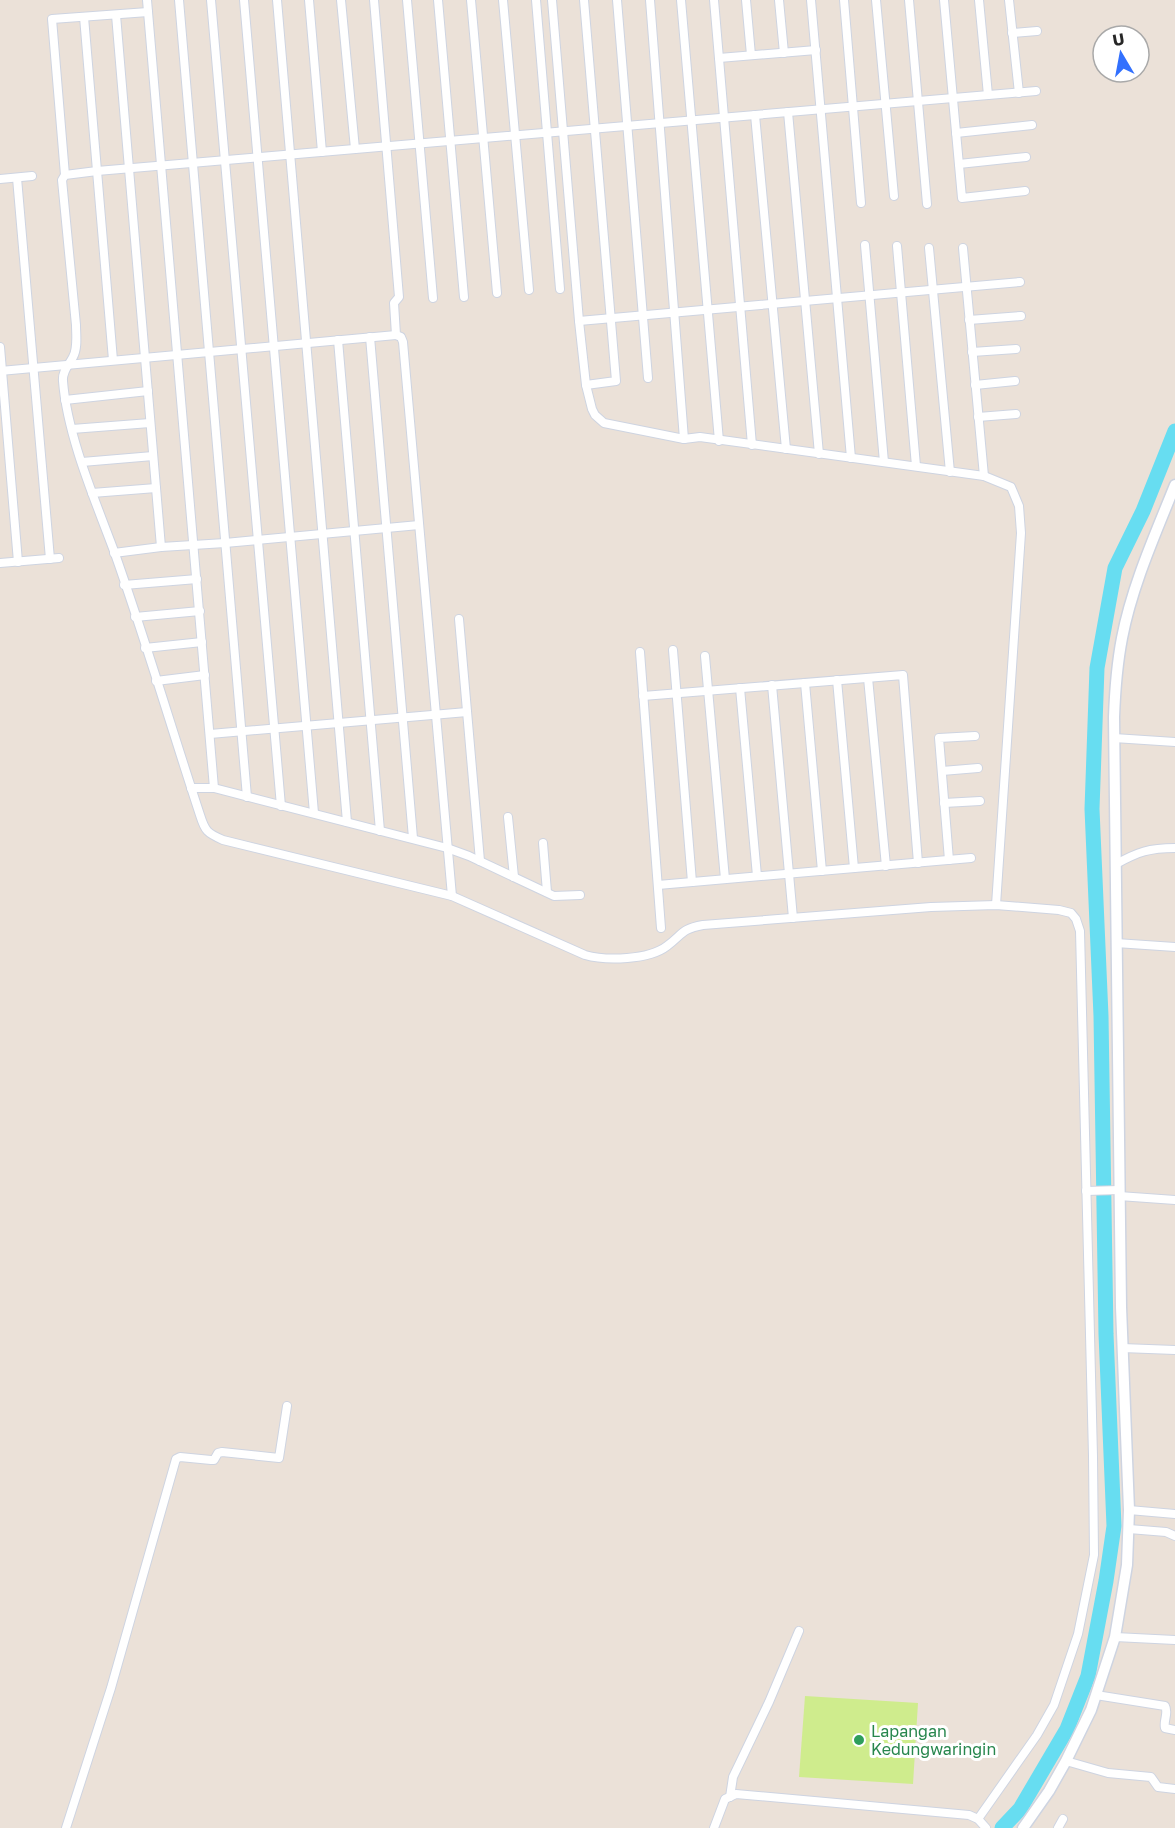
<svg xmlns="http://www.w3.org/2000/svg" width="1175" height="1828" font-family="'Golos Text',sans-serif">
<rect width="100%" height="100%" fill="#ebe1d8"/>
<!-- pitch -->
<path fill="#cfec8d" d="M805 1696 918 1703 913 1784 799 1777Z"/>
<g fill="none" stroke-linecap="round" stroke-linejoin="round">
<!-- river -->
<path stroke="#67ddf1" stroke-width="15" d="M1002 1828 1020 1809 1067 1729 1088 1676 1106 1581 1114 1526 1106 1334 1101 1016 1092 809 1097 668 1115 568 1143 511 1175 431"/>
<!-- minor casing -->
<g stroke="#ced4e1" stroke-width="10">
<g id="minor">
<path d="M147 0 214 788"/>
<path d="M179 0 247 797"/>
<path d="M211 0 281 806"/>
<path d="M244 0 314 813"/>
<path d="M277 0 347 822"/>
<path d="M309 0 322 152"/>
<path d="M341 0 355 149"/>
<path d="M374 0 399 297 394 303 396 335 401 337 403 342 452 896"/>
<path d="M407 0 433 298"/>
<path d="M438 0 464 297"/>
<path d="M471 0 497 293"/>
<path d="M503 0 529 290"/>
<path d="M536 0 560 289"/>
<path d="M552 0 579 321 586 385 592 409 595 415 604 423 684 439"/>
<path d="M584 0 616 381 586 385"/>
<path d="M617 0 648 378"/>
<path d="M650 0 684 439 700 437 984 476 1011 487 1019 506 1021 533 996 905"/>
<path d="M681 0 719 441"/>
<path d="M714 0 752 445"/>
<path d="M746 0 751 55"/>
<path d="M779 0 784 53"/>
<path d="M811 0 851 458"/>
<path d="M844 0 861 203"/>
<path d="M876 0 894 196"/>
<path d="M909 0 927 204"/>
<path d="M944 0 962 198 1025 191"/>
<path d="M979 0 988 95"/>
<path d="M1009 0 1019 93"/>
<path d="M116 15 161 547"/>
<path d="M84 17 113 360"/>
<path d="M1012 33 1037 31"/>
<path d="M719 58 816 50"/>
<path d="M788 112 819 454"/>
<path d="M755 115 786 449"/>
<path d="M956 133 1032 125"/>
<path d="M959 164 1026 157"/>
<path d="M65 175 52 19 148 12"/>
<path d="M17 178 50 559"/>
<path d="M0 179 32 176"/>
<path d="M865 245 884 462"/>
<path d="M897 246 916 466"/>
<path d="M929 248 950 472"/>
<path d="M963 248 984 476"/>
<path d="M969 320 1021 316"/>
<path d="M579 321 1020 282"/>
<path d="M370 337 413 838"/>
<path d="M338 340 380 831"/>
<path d="M0 347 18 562"/>
<path d="M972 352 1016 349"/>
<path d="M0 371 396 335"/>
<path d="M975 385 1015 381"/>
<path d="M65 400 148 391"/>
<path d="M978 417 1016 414"/>
<path d="M72 429 150 423"/>
<path d="M82 462 153 456"/>
<path d="M92 493 156 488"/>
<path d="M114 553 161 547 225 543 419 525"/>
<path d="M0 563 59 558"/>
<path d="M124 585 197 579"/>
<path d="M135 617 200 611"/>
<path d="M459 619 480 861"/>
<path d="M145 648 202 642"/>
<path d="M673 650 692 882"/>
<path d="M640 652 661 928"/>
<path d="M705 656 725 879"/>
<path d="M868 678 886 866"/>
<path d="M837 680 854 868"/>
<path d="M156 681 205 675"/>
<path d="M805 683 822 871"/>
<path d="M772 685 793 918"/>
<path d="M740 688 757 876"/>
<path d="M643 696 903 675 918 863"/>
<path d="M210 734 467 712"/>
<path d="M1114 738 1175 742"/>
<path d="M942 771 978 768"/>
<path d="M191 788H214L447 848 469 856 554 896 580 895"/>
<path d="M944 803 980 801"/>
<path d="M508 817 514 877"/>
<path d="M543 843 547 892"/>
<path d="M949 860 939 738 975 736"/>
<path d="M1116 864C1138 852 1149 848 1175 848"/>
<path d="M658 885 971 858"/>
<path d="M1116 943 1175 947"/>
<path d="M1086 1191 1119 1190"/>
<path d="M1119 1196 1175 1200"/>
<path d="M1122 1348 1175 1350"/>
<path d="M1129 1510 1175 1514"/>
<path d="M1129 1529 1166 1532 1175 1536"/>
<path d="M1115 1637 1175 1640"/>
<path d="M1096 1695 1165 1706C1169 1713 1163 1721 1165 1728L1175 1730"/>
<path d="M1066 1761 1108 1773 1151 1777 1158 1787 1175 1789"/>
<path d="M730 1797 733 1777 769 1702 799 1631"/>
<path d="M978 1819 1037 1735 1054 1705 1078 1634 1094 1555 1093 1456 1080 931 1076 919 1071 913 1059 910 996 905 931 907 703 925C681 929 683 934 667 946 649 960 606 961 585 955L452 896 223 840C207 833 205 831 200 815 171 727 145 638 114 551 95 500 67 435 63 381 62 371 69 365 73 357 78 348 76 335 76 325L62 180 65 175 97 171 1036 91"/>
<path d="M66 1828 111 1688 176 1459 180 1457 211 1460H214L218 1453 222 1452 279 1458 287 1406"/>
<path d="M714 1828 725 1799 736 1794 969 1815 978 1819 986 1828"/>
<path d="M1058 1828 1063 1819"/>
</g>
</g>
<!-- tertiary casing -->
<g stroke="#ced4e1" stroke-width="13">
<path id="tertiary" d="M1023 1828 1049 1791 1066 1761 1091 1710 1115 1637 1127 1565 1129 1510 1121 1307 1114 717C1115 690 1117 664 1122 638 1132 586 1155 535 1175 485"/>
</g>
<!-- minor -->
<use href="#minor" stroke="#fff" stroke-width="8"/>
<!-- tertiary -->
<use href="#tertiary" stroke="#fff" stroke-width="10"/>
</g>
<!-- markers -->
<circle fill="#2e9e5b" stroke="#fff" stroke-width="2" cx="859" cy="1740" r="6"/>
<g text-anchor="middle" stroke-width="6" stroke-linejoin="round" paint-order="stroke">
<!-- leisure labels -->
<g font-size="16" fill="#27864d" stroke="#fff" text-anchor="start">
<text x="871" y="1737">Lapangan<tspan x="871" dy="18">Kedungwaringin</tspan></text>
</g>
</g>
<!-- north arrow -->
<g transform="translate(1121 54) rotate(350)"><circle r="28" fill="#ffffff" stroke="#a9a9a9" stroke-width="1.5"/>
<path d="M0-4.5L10 22L0 15L-10 22Z" fill="#3270fe"/>
<text y="-9" font-size="16" font-weight="bold" text-anchor="middle" fill="#272727">U</text>
</g>
</svg>
